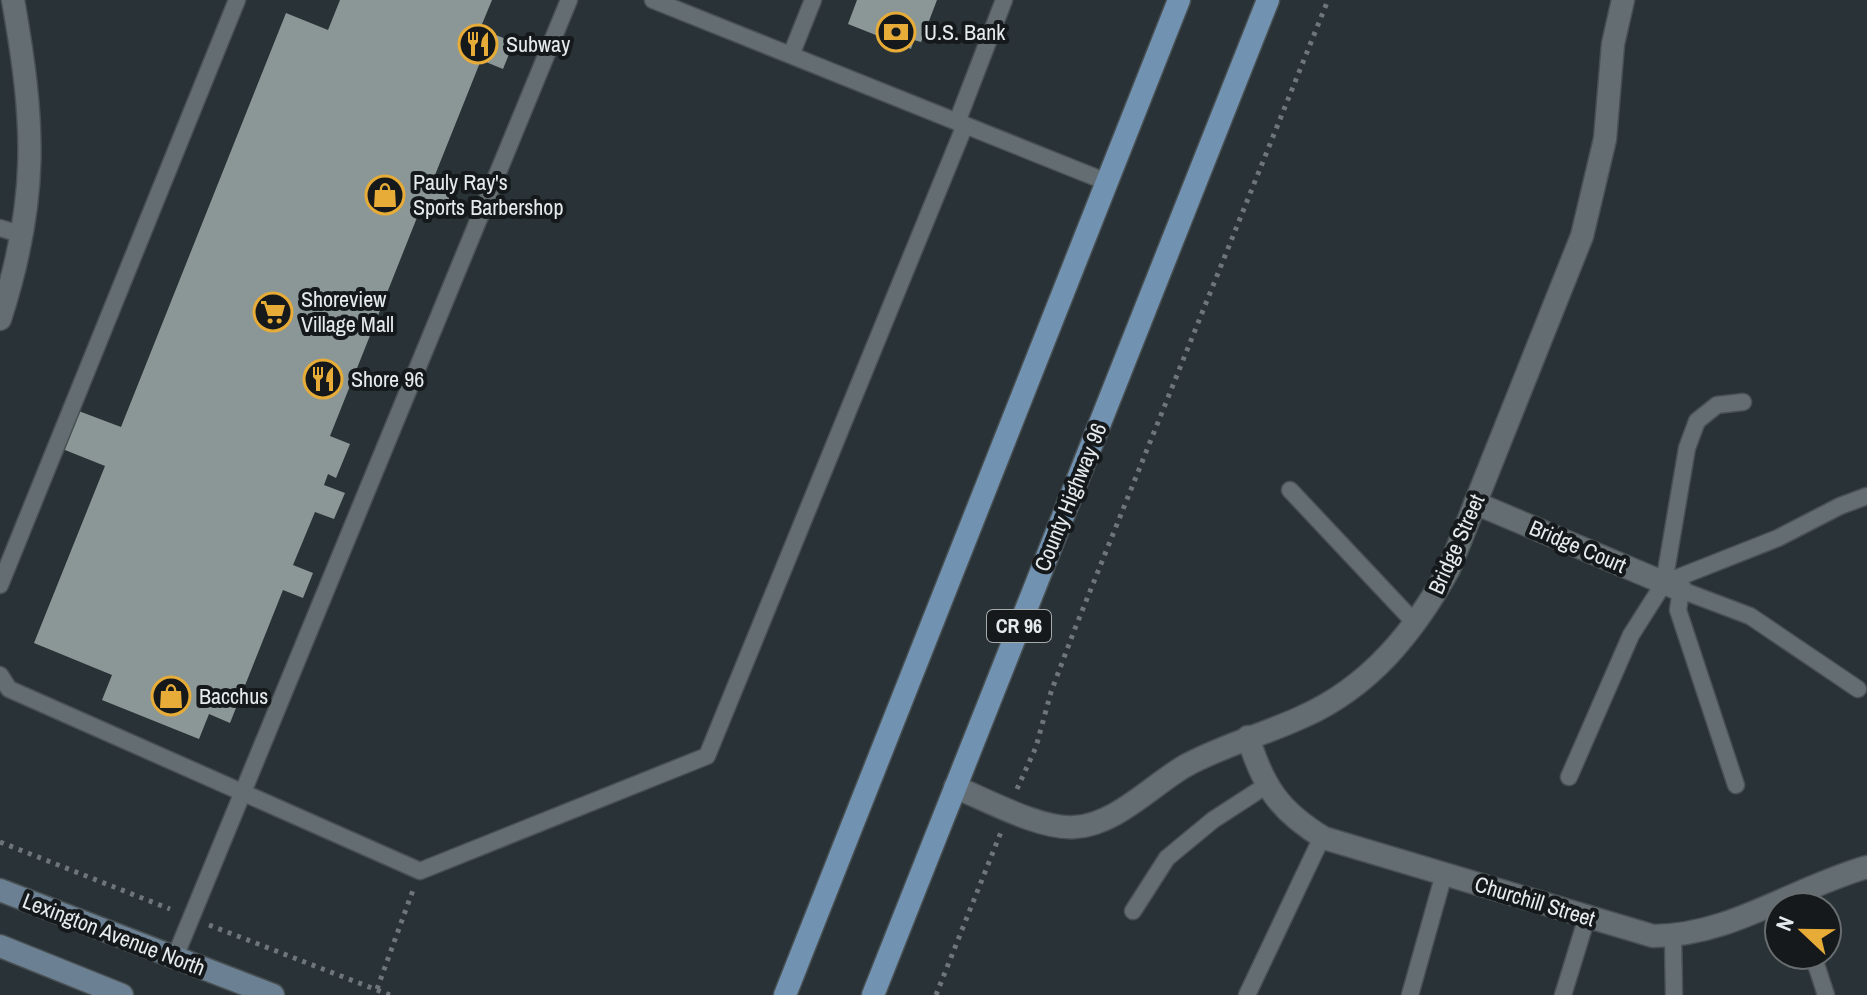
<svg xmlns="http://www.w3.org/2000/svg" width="1867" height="995" font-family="'Archivo Narrow',sans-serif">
<rect width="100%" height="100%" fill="#293236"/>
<!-- building -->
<g fill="#8b9796">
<path d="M340 0H492L480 29 514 42 503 69 481 60 433 180 455 189 444 214 422 205 330 436 350 444 336 478 328 474 324 485 345 493 334 519 315 512 293 565 313 573 303 598 283 590 230 723 209 714 199 739 102 700 112 675 34 643 105 466 60 448 76 410 121 427 286 13 328 30Z"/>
<path d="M857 0H937L921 42 914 40 911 49 848 24Z"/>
</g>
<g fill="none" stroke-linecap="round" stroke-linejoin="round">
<!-- service casing -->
<g stroke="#485053" stroke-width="19">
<g id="service">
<path d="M653 0 1107 182"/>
<path d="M791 55 813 0"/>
<path d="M957 122 1004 0"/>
<path d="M0 228 23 235"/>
<path d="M1290 490 1416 624"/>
<path d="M1664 583 1778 538 1840 506 1867 496"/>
<path d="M0 585 237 0"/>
<path d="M0 675 9 689 420 871 707 756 965 125"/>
<path d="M1569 777 1631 635 1664 583 1687 448 1697 421 1717 405 1743 402"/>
<path d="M1736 785 1678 610 1681 590 1750 616 1858 689"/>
<path d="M1133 911 1167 858 1213 820 1267 785"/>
<path d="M1673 936 1674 995"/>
<path d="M1813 955 1826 995"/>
<path d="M175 957 569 0"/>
<path d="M1247 995 1322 837"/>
<path d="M1410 995 1444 874"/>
<path d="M1563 995 1587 917"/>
</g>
</g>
<!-- minor casing -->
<g stroke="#485053" stroke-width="25">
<g id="minor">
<path d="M0 319C39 198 35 124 13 0"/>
<path d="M1475 503 1681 590"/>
<path d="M1248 737C1263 786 1279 811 1324 838L1653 936C1730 936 1793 888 1867 867"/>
<path d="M955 787C987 800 1041 830 1075 827 1115 825 1151 786 1185 766 1223 745 1263 735 1302 717 1370 687 1414 632 1449 569L1582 236 1605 139 1613 44 1623 0"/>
</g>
</g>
<!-- secondary casing -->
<g stroke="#485053" stroke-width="25">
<g id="secondary">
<path d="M0 890 273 995"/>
<path d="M0 946 122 995"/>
</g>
</g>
<!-- primary casing -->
<g stroke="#485053" stroke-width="25">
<g id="primary">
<path d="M785 995 1179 0"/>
<path d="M873 995 1268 0"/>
</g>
</g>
<!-- path -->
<g stroke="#6e7679" stroke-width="5" stroke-dasharray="4 6" stroke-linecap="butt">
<path d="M1017 789 1036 747 1051 692 1074 631 1328 0"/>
<path d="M0 842 170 909"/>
<path d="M209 925 390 995"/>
<path d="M377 989 413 890"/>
<path d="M936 995 1001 832"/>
</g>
<!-- service -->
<use href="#service" stroke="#646e72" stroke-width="16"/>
<!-- minor -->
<use href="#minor" stroke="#646e72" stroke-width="22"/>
<!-- secondary -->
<use href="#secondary" stroke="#6b8092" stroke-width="22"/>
<!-- primary -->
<use href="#primary" stroke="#7292b2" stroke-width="22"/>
</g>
<!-- icons -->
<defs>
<g id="bank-ring" transform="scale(2)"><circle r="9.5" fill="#15191b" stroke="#e7ac37" stroke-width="1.5"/><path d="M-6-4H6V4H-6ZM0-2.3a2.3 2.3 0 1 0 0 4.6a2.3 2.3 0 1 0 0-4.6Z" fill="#e7ac37"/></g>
<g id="restaurant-ring" transform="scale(2)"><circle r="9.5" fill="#15191b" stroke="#e7ac37" stroke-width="1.5"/><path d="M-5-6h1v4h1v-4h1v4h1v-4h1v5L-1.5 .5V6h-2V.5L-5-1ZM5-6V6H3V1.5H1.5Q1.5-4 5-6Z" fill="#e7ac37"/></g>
<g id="shop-ring" transform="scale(2)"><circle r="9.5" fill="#15191b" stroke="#e7ac37" stroke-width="1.5"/><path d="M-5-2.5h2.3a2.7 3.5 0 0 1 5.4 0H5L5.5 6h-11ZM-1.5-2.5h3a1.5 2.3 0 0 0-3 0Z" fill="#e7ac37"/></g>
<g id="supermarket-ring" transform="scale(2)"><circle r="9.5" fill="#15191b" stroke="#e7ac37" stroke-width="1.5"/><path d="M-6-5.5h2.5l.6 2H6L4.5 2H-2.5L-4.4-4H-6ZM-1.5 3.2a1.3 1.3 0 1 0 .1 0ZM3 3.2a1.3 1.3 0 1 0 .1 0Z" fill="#e7ac37"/></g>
</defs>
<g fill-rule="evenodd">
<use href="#bank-ring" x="896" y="32"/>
<use href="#restaurant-ring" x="478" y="44"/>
<use href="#shop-ring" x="385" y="195"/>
<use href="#supermarket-ring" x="273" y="312"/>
<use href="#restaurant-ring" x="323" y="379"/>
<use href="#shop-ring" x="171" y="696"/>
</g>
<g text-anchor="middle" stroke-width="8" stroke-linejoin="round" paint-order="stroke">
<!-- shield labels -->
<rect fill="#15191b" stroke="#a7acae" stroke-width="2" x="987" y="610" width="64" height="32" rx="6"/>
<g font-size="20" font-weight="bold" fill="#e5ebed">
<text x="1019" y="633">CR 96</text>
</g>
<!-- poi labels -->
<g font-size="22" fill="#e5ebed" stroke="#15191b" text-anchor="start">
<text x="924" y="40">U.S. Bank</text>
<text x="506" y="52">Subway</text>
<text x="413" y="190">Pauly Ray's<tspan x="413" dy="25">Sports Barbershop</tspan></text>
<text x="301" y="307">Shoreview<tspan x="301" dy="25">Village Mall</tspan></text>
<text x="351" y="387">Shore 96</text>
<text x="199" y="704">Bacchus</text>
</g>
<!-- street labels -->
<g font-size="22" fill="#e5ebed" stroke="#15191b">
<text transform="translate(1070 497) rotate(-68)" y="8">County Highway 96</text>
<text transform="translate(1456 544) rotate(-66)" y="8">Bridge Street</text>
<text transform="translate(1578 546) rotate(23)" y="8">Bridge Court</text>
<text transform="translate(1535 901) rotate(17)" y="8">Churchill Street</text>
<text transform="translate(114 934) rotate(21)" y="8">Lexington Avenue North</text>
</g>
</g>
<!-- north arrow -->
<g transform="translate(1803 931) rotate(292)"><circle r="38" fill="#15191b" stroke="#686d6f" stroke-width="2"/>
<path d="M0-6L14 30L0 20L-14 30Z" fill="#e7ac37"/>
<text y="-12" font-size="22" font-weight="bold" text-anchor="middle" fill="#e5ebed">N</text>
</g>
</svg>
